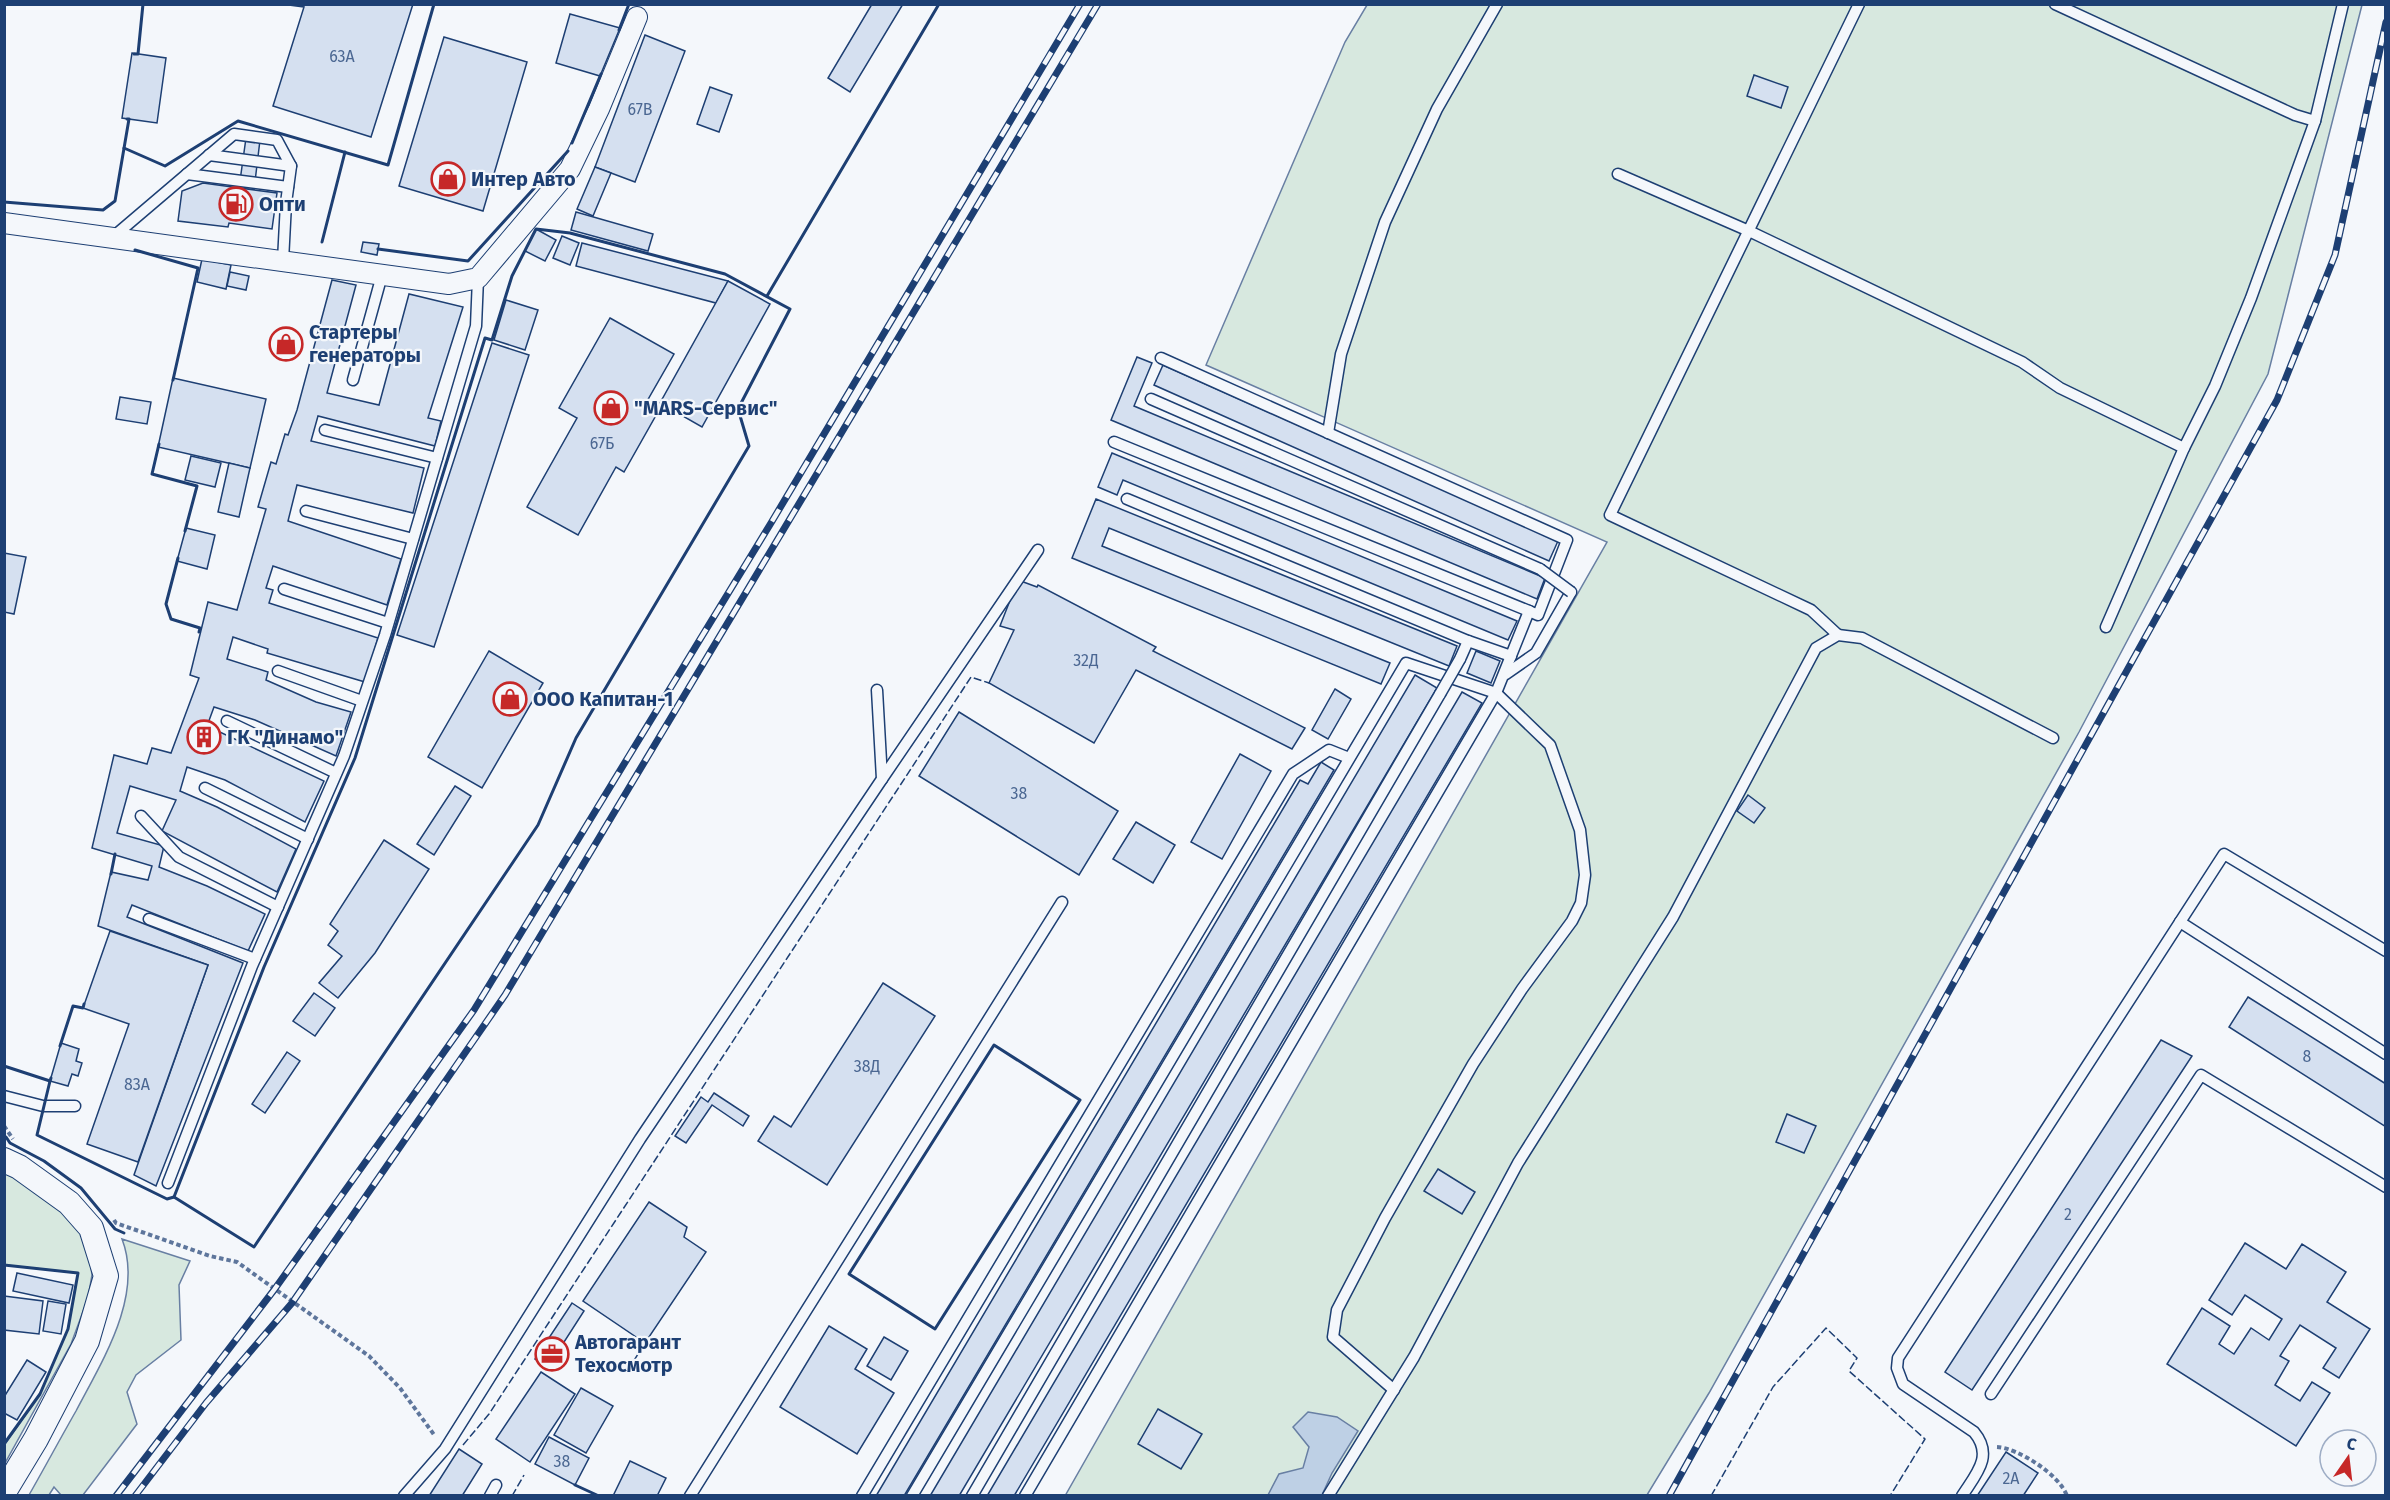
<svg xmlns="http://www.w3.org/2000/svg" width="2390" height="1500" font-family="'Fira Sans',sans-serif">
<rect width="100%" height="100%" fill="#f4f7fb"/>
<!-- green -->
<g fill="#d7e8df" stroke="#687fa3" stroke-width="1.5">
<path d="M1367 5H2362L2268 374 2079 732 1709 1393 1647 1495 1065 1496 1607 542 1206 365 1345 42Z"/>
<path d="M5 1170 53 1203 81 1231 90 1259 92 1275 88 1298 71 1344 5 1463V1444L40 1394 68 1329 78 1273 5 1265Z"/>
<path d="M122 1239 190 1261 179 1285 181 1340 136 1375 127 1392 137 1424 83 1495H61L54 1487 49 1495H29C45 1467 60 1439 76 1411 102 1361 144 1296 122 1239Z"/>
</g>
<!-- water -->
<path fill="#bed0e5" stroke="#687fa3" stroke-width="1.5" d="M1308 1412 1337 1417 1358 1431 1332 1473 1322 1495H1268L1279 1474 1303 1468 1309 1447 1293 1427Z"/>
<!-- building -->
<g fill="#d5e0f0" stroke="#1d3f73" stroke-width="1.5">
<path d="M281 4H413L371 137 273 106 304 7Z"/>
<path d="M872 4H903L850 92 828 78Z"/>
<path d="M570 14 620 28 600 76 556 63Z"/>
<path d="M645 35 685 51 635 182 595 167Z"/>
<path d="M444 37 527 62 483 211 399 186Z"/>
<path d="M132 53 166 58 157 123 122 118Z"/>
<path d="M1754 75 1788 87 1781 108 1747 96Z"/>
<path d="M710 87 732 95 719 132 697 124Z"/>
<path d="M246 138 260 140 254 190 239 188Z"/>
<path d="M595 167 611 173 593 216 577 209Z"/>
<path d="M203 183 277 193 272 229 229 223 228 227 178 221 182 191Z"/>
<path d="M576 212 653 234 648 251 571 230Z"/>
<path d="M536 229 556 240 545 261 525 251Z"/>
<path d="M562 236 579 243 570 265 553 258Z"/>
<path d="M363 242 379 244 377 255 361 252Z"/>
<path d="M582 243 728 281 716 303 576 266Z"/>
<path d="M202 259 231 265 226 289 197 282Z"/>
<path d="M230 272 249 276 246 290 227 286Z"/>
<path d="M332 280 356 285 327 393 379 405 409 294 463 307 428 418 441 421 435 446 318 416 311 441 424 468 413 513 297 485 288 521 401 559 387 605 273 566 266 588 273 590 269 603 378 638 365 682 267 653 268 649 233 637 227 659 268 672 266 680 316 702 351 712 336 756 255 720 214 707 207 726 324 781 305 822 225 780 187 767 180 791 217 807 296 849 277 892 162 831 176 800 130 786 117 833 164 846 159 867 207 886 265 914 248 951 132 905 127 917 243 963 156 1186 134 1175 208 965 98 926 111 872 148 880 152 866 92 848 114 755 147 764 152 748 171 753 199 678 190 675 208 602 237 610 266 509 258 507 271 462 276 464 285 434 288 435 297 410Z"/>
<path d="M728 281 770 304 702 427 660 403Z"/>
<path d="M506 300 538 310 525 350 494 340Z"/>
<path d="M610 318 674 354 646 403 659 410 624 472 616 467 578 535 527 507 577 418 559 408Z"/>
<path d="M492 343 529 355 434 647 397 635Z"/>
<path d="M1137 357 1152 363 1134 406 1545 578 1537 599 1111 420Z"/>
<path d="M1163 365 1558 541 1549 561 1154 385Z"/>
<path d="M173 378 266 399 250 468 158 447Z"/>
<path d="M120 397 151 402 147 424 116 419Z"/>
<path d="M1112 453 1517 621 1508 640 1123 480 1117 495 1098 487Z"/>
<path d="M191 456 221 463 215 487 185 480Z"/>
<path d="M229 463 250 468 239 517 218 512Z"/>
<path d="M1096 499 1457 646 1449 666 1109 528 1102 546 1390 663 1381 684 1072 558Z"/>
<path d="M186 528 215 535 207 569 177 561Z"/>
<path d="M4 553 26 557 14 614 4 612Z"/>
<path d="M1018 580 1037 587 1038 585 1156 647 1153 651 1305 728 1292 749 1136 670 1094 743 989 683 1014 630 1000 626Z"/>
<path d="M489 651 543 683 482 788 428 757Z"/>
<path d="M1476 651 1500 661 1491 683 1467 673Z"/>
<path d="M1415 675 1437 688 959 1496H930Z"/>
<path d="M1335 689 1351 699 1328 739 1312 730Z"/>
<path d="M1462 692 1482 703 1014 1496H987Z"/>
<path d="M959 712 1118 811 1079 875 919 776Z"/>
<path d="M1240 754 1271 771 1222 859 1191 842Z"/>
<path d="M1321 762 1334 770 904 1496H876L1300 780 1308 784Z"/>
<path d="M455 786 471 796 434 855 417 844Z"/>
<path d="M1748 795 1765 808 1754 823 1737 811Z"/>
<path d="M1136 822 1175 845 1153 883 1113 859Z"/>
<path d="M384 840 429 869 375 953 338 998 319 983 342 956 328 945 338 931 330 924Z"/>
<path d="M110 931 208 965 138 1162 87 1144 129 1024 83 1008Z"/>
<path d="M883 983 935 1016 827 1185 758 1141 774 1116 791 1127Z"/>
<path d="M314 993 335 1008 315 1036 293 1021Z"/>
<path d="M2248 997 2386 1084V1127L2229 1027Z"/>
<path d="M2161 1040 2192 1056 1972 1390 1945 1372Z"/>
<path d="M61 1043 79 1049 76 1061 82 1063 78 1076 72 1074 68 1086 50 1081Z"/>
<path d="M287 1052 300 1061 265 1113 252 1104Z"/>
<path d="M714 1093 749 1116 743 1126 712 1105 686 1143 675 1136 701 1097 708 1102Z"/>
<path d="M1787 1114 1816 1126 1804 1153 1776 1142Z"/>
<path d="M1438 1169 1475 1192 1462 1214 1424 1191Z"/>
<path d="M649 1202 687 1227 684 1237 706 1252 645 1343 583 1301Z"/>
<path d="M2245 1243 2286 1269 2302 1244 2346 1272 2327 1302 2370 1329 2339 1378 2323 1368 2336 1348 2300 1325 2280 1356 2289 1361 2275 1385 2300 1401 2312 1382 2330 1393 2296 1446 2167 1364 2202 1308 2230 1326 2219 1344 2234 1354 2251 1328 2269 1340 2282 1319 2245 1295 2232 1315 2209 1300Z"/>
<path d="M17 1273 73 1285 69 1303 13 1291Z"/>
<path d="M4 1296 43 1301 39 1334 4 1330Z"/>
<path d="M48 1301 66 1304 61 1334 43 1331Z"/>
<path d="M572 1303 584 1311 548 1367 535 1359Z"/>
<path d="M829 1326 867 1349 855 1369 894 1393 857 1454 780 1407Z"/>
<path d="M884 1337 908 1351 891 1380 867 1366Z"/>
<path d="M27 1360 46 1372 17 1420 4 1413V1397Z"/>
<path d="M541 1372 575 1394 530 1462 496 1439Z"/>
<path d="M581 1388 613 1406 586 1453 554 1435Z"/>
<path d="M1158 1409 1202 1434 1181 1469 1138 1444Z"/>
<path d="M549 1437 589 1458 575 1485 535 1464Z"/>
<path d="M459 1449 482 1464 462 1496H429Z"/>
<path d="M2006 1452 2038 1473 2023 1496H1977Z"/>
<path d="M630 1461 666 1478 657 1496H613Z"/>
</g>
<g fill="none" stroke-linecap="round" stroke-linejoin="round">
<!-- service casing -->
<g stroke="#1d3f73" stroke-width="13">
<g id="service">
<path d="M2055 4 2295 115 2315 121"/>
<path d="M209 155 291 166"/>
<path d="M187 174 288 187"/>
<path d="M1618 174 1749 231 2022 362 2060 388 2184 448"/>
<path d="M113 237 234 134 277 140 291 166 286 203 283 261"/>
<path d="M353 380 382 275"/>
<path d="M1151 399 1540 569"/>
<path d="M325 430 437 458"/>
<path d="M1328 433 1341 354 1385 222 1437 109 1497 4"/>
<path d="M1114 442 1529 611"/>
<path d="M1127 499 1468 641 1511 656"/>
<path d="M306 511 413 539"/>
<path d="M284 589 388 623"/>
<path d="M2106 627 2184 448 2215 386 2251 298 2315 121 2343 4"/>
<path d="M1838 635 1811 610 1610 515 1859 4"/>
<path d="M1460 659 1468 641"/>
<path d="M278 671 362 701"/>
<path d="M1506 674 1536 653 1571 592"/>
<path d="M227 721 336 773"/>
<path d="M882 779 1038 550"/>
<path d="M205 788 308 839"/>
<path d="M141 816 179 857 278 907"/>
<path d="M149 919 255 959"/>
<path d="M2180 922 2386 1054"/>
<path d="M4 1096 43 1106H75"/>
<path d="M168 1183 252 966 344 756 385 635 476 326 478 278"/>
<path d="M1991 1394 2201 1075 2386 1187"/>
<path d="M404 1496 445 1449 640 1139 882 779 877 690"/>
<path d="M490 1496 496 1485"/>
<path d="M690 1496 1062 902"/>
<path d="M862 1496 1293 774 1329 750 1349 758"/>
<path d="M912 1496 1406 663 1496 693 1550 745 1580 830 1585 875 1581 903 1572 921 1522 989 1473 1064 1385 1218 1337 1310 1333 1337 1394 1390"/>
<path d="M972 1496 1440 694"/>
<path d="M1025 1496 1496 693 1529 611 1538 615 1567 540 1161 358"/>
<path d="M1328 1496 1414 1357 1518 1163 1673 917 1816 648 1838 635 1862 638 2053 738"/>
<path d="M1962 1496C1976 1474 1994 1456 1974 1432L1903 1384 1897 1368 1898 1358 2224 854 2386 951"/>
</g>
</g>
<!-- minor casing -->
<g stroke="#1d3f73" stroke-width="22">
<path id="minor" d="M4 223 449 284 478 278 570 169 599 109 637 17"/>
</g>
<!-- tertiary casing -->
<g stroke="#1d3f73" stroke-width="26">
<path id="tertiary" d="M4 1160 19 1167 69 1203 91 1228 106 1276 87 1341 36 1439 4 1492"/>
</g>
<!-- path -->
<g stroke="#5e769c" stroke-width="4" stroke-dasharray="4.5 3" stroke-linecap="butt">
<path d="M4 1126 13 1139"/>
<path d="M114 1220 116 1223 210 1256 237 1262 369 1356 400 1388 435 1436"/>
<path d="M1997 1447C2018 1448 2060 1475 2067 1496"/>
</g>
<!-- service -->
<use href="#service" stroke="#f4f7fb" stroke-width="10"/>
<!-- minor -->
<use href="#minor" stroke="#f4f7fb" stroke-width="20"/>
<!-- tertiary -->
<use href="#tertiary" stroke="#f4f7fb" stroke-width="24"/>
<!-- rail casing -->
<g stroke="#1d3f73" stroke-width="7">
<g id="rail">
<path d="M116 1496 274 1290 474 1010 771 523 1080 4"/>
<path d="M135 1496 206 1403 292 1303 505 995 1098 4"/>
<path d="M1669 1496 2277 400 2335 255 2386 22"/>
</g>
</g>
<!-- rail -->
<use href="#rail" stroke="#f4f7fb" stroke-width="4.5" stroke-dasharray="14" stroke-linecap="butt"/>
<!-- service-bridge casing -->
<g stroke="#1d3f73" stroke-width="13" stroke-linecap="butt">
<g id="service-bridge">
<path d="M1540 569 1571 592"/>
<path d="M1440 694 1460 659"/>
</g>
</g>
<!-- service-bridge -->
<use href="#service-bridge" stroke="#f4f7fb" stroke-width="10"/>
<!-- fence -->
<g stroke="#1d3f73" stroke-width="1.5" stroke-dasharray="8 3" stroke-linecap="butt">
<path d="M628 1370 645 1343"/>
<path d="M463 1445 489 1414 971 677 989 683"/>
<path d="M512 1496 524 1475"/>
<path d="M1711 1496 1773 1387 1826 1328 1857 1358 1849 1371 1925 1439 1890 1496"/>
</g>
<!-- wall -->
<g stroke="#1d3f73" stroke-width="3">
<path d="M619 30 629 4"/>
<path d="M134 54H138L143 4"/>
<path d="M572 143 601 74"/>
<path d="M124 148 165 166 238 121 388 165 434 4"/>
<path d="M4 202 103 210 115 201 129 119H127"/>
<path d="M536 229 570 233 725 274 790 309 738 409 749 446 576 738 538 825 254 1247 174 1197 264 967 355 758 485 338 492 340 512 276Z"/>
<path d="M322 242 345 152"/>
<path d="M378 249 468 261 568 151"/>
<path d="M135 250 198 268 173 380"/>
<path d="M767 296 939 4"/>
<path d="M159 444 152 474 197 486 185 531"/>
<path d="M178 558 166 604 171 619 200 628 199 632"/>
<path d="M111 874 115 854"/>
<path d="M994 1045 1080 1100 935 1329 849 1274Z"/>
<path d="M60 1046 73 1006 83 1008 84 1004"/>
<path d="M4 1066 50 1081 51 1078"/>
<path d="M50 1081 37 1135 167 1199 174 1197"/>
<path d="M6 1137 10 1143 44 1161 81 1188 115 1229 124 1233"/>
<path d="M4 1265 78 1273 68 1329 40 1394 4 1444"/>
<path d="M575 1485 599 1496"/>
</g>
</g>
<!-- icons -->
<defs>
<g id="shop-ring" transform="scale(1.725)"><circle r="9.5" fill="#f4f7fb" stroke="#c62828" stroke-width="1.5"/><path d="M-5-2.5h2.3a2.7 3.5 0 0 1 5.4 0H5L5.5 6h-11ZM-1.5-2.5h3a1.5 2.3 0 0 0-3 0Z" fill="#c62828"/></g>
<g id="fuel-ring" transform="scale(1.725)"><circle r="9.5" fill="#f4f7fb" stroke="#c62828" stroke-width="1.5"/><path d="M-5.5-6h7V0h2V4h1.3V-2.5L3-4.5l.8-.8L6-3V5H2.5V1h-1V6h-7ZM-4.2-4.7v3.2H.2V-4.7Z" fill="#c62828"/></g>
<g id="building-ring" transform="scale(1.725)"><circle r="9.5" fill="#f4f7fb" stroke="#c62828" stroke-width="1.5"/><path d="M-4-6H4V6H1V3H-1V6H-4ZM-2.5-4.3h1.7v1.8h-1.7ZM.8-4.3h1.7v1.8H.8ZM-2.5-1h1.7V.8h-1.7ZM.8-1h1.7V.8H.8Z" fill="#c62828"/></g>
<g id="office-ring" transform="scale(1.725)"><circle r="9.5" fill="#f4f7fb" stroke="#c62828" stroke-width="1.5"/><path d="M-6-3h4V-5.5h4V-3h4V5H-6ZM-1-4.5V-3h2v-1.5ZM-6 0V1H6V0Z" fill="#c62828"/></g>
</defs>
<g fill-rule="evenodd">
<use href="#shop-ring" x="448" y="179"/>
<use href="#fuel-ring" x="236" y="204"/>
<use href="#shop-ring" x="286" y="344"/>
<use href="#shop-ring" x="611" y="408"/>
<use href="#shop-ring" x="510" y="699"/>
<use href="#building-ring" x="204" y="737"/>
<use href="#office-ring" x="552" y="1354"/>
</g>
<g text-anchor="middle" stroke-width="4.5" stroke-linejoin="round" paint-order="stroke">
<!-- number labels -->
<g font-size="16" fill="#4b6792">
<text x="342" y="62">63А</text>
<text x="640" y="115">67В</text>
<text x="602" y="449">67Б</text>
<text x="1086" y="666">32Д</text>
<text x="1019" y="799">38</text>
<text x="2307" y="1062">8</text>
<text x="867" y="1072">38Д</text>
<text x="137" y="1090">83А</text>
<text x="2068" y="1220">2</text>
<text x="562" y="1467">38</text>
<text x="2011" y="1484">2А</text>
</g>
<!-- poi labels -->
<g font-size="20" font-weight="bold" fill="#1d3f73" stroke="#f4f7fb" text-anchor="start">
<text x="471" y="186">Интер Авто</text>
<text x="259" y="211">Опти</text>
<text x="309" y="339">Стартеры<tspan x="309" dy="23">генераторы</tspan></text>
<text x="634" y="415">"MARS-Сервис"</text>
<text x="533" y="706">ООО Капитан-1</text>
<text x="227" y="744">ГК "Динамо"</text>
<text x="575" y="1349">Автогарант<tspan x="575" dy="23">Техосмотр</tspan></text>
</g>
</g>
<!-- border -->
<rect width="2390" height="1500" fill="none" stroke="#1d3f73" stroke-width="12"/>
<!-- north arrow -->
<g transform="translate(2348 1458) rotate(14)"><circle r="28" fill="#f4f7fb" stroke="#9eadc5" stroke-width="1.5"/>
<path d="M0-4.5L10 22L0 15L-10 22Z" fill="#c62828"/>
<text y="-9" font-size="16" font-weight="bold" text-anchor="middle" fill="#1d3f73">С</text>
</g>
</svg>
